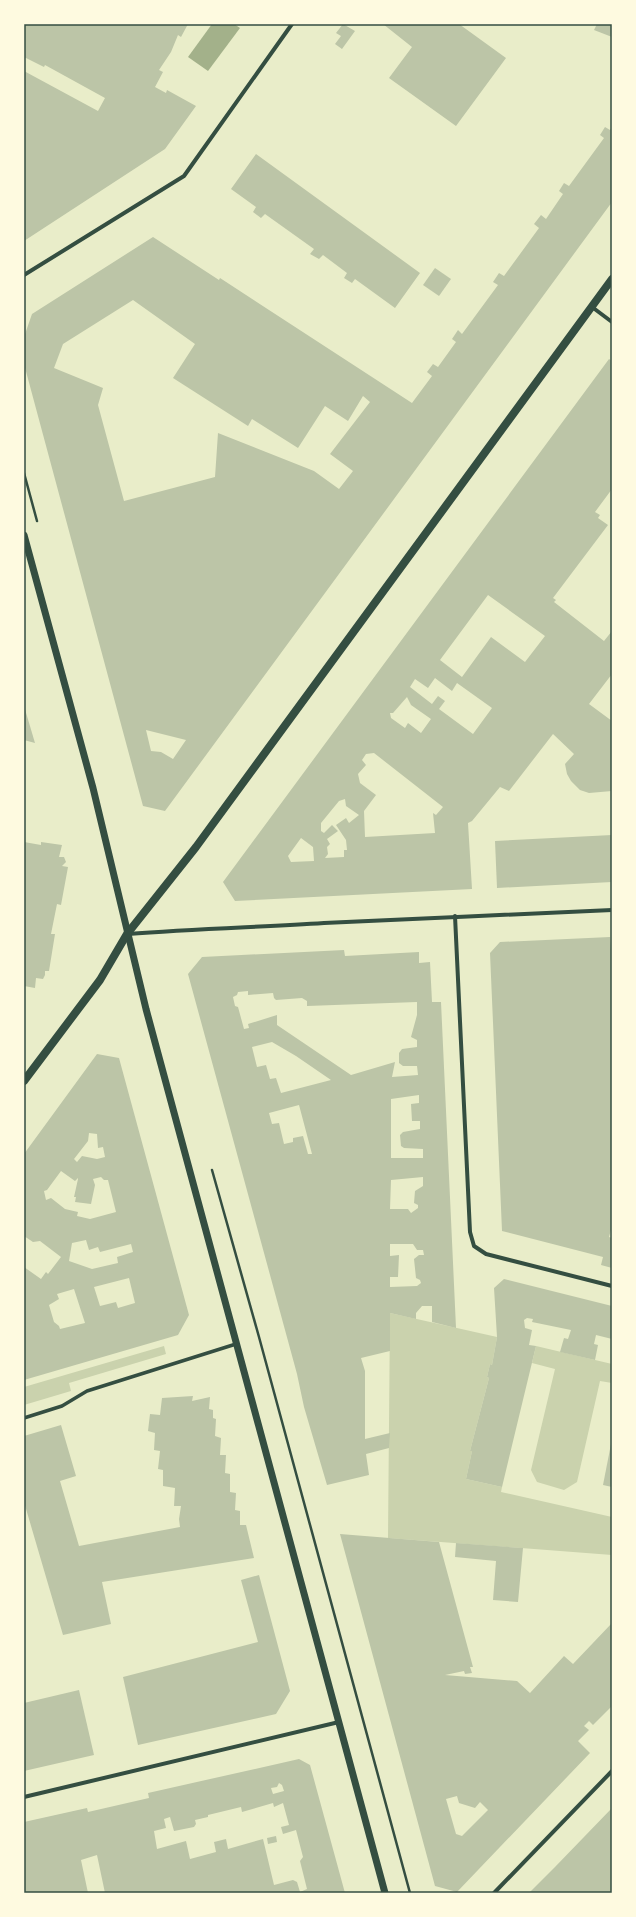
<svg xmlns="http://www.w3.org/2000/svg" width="636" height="1917" font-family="Overpass,sans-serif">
<rect width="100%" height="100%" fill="#e9edc9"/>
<!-- green -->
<g fill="#cad2ad">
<path d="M390 1313 497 1337 492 1365 490 1364 487 1377 489 1378 470 1451H472L466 1479 502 1487 501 1492 612 1517V1555L388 1538Z"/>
<path d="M164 1346 166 1354 69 1383 71 1391 24 1405V1387Z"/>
<path d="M536 1346 612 1364V1383L600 1381 577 1482 564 1490 537 1482 531 1470 555 1369 532 1363Z"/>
</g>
<!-- water -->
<path fill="#a3b18a" d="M212 24H234L240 28 208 71 188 57Z"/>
<!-- building -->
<g fill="#bcc5a7" fill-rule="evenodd">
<path d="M24 24H188L181 37 178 35 171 52 159 70 163 72 155 87 166 93 167 90 196 106 165 149 24 241V71L98 111 105 98 45 65 44 67 24 57Z"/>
<path d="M343 24 355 31 342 49 335 44 341 36 336 33Z"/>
<path d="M383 24H459L506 58 456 126 389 78 412 47Z"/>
<path d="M597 24H612V37L594 30Z"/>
<path d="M605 127 610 130 612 127V202L165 811 143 806 24 364V337L32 314 153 237 219 280 220 278 412 403 432 376 427 372 433 364 438 367 456 342 452 339 458 330 462 334 498 285 493 282 499 273 504 276 539 228 534 224 541 215 546 219 563 194 559 191 564 183 569 186 604 138 600 135ZM133 300 195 344 173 378 248 426 252 419 298 448 325 406 348 421 363 396 370 402 330 454 353 471 339 489 314 471 218 433 215 477 124 501 98 405 103 388 54 368 63 344ZM146 730 186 740 173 759 161 752 151 751Z"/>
<path d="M256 154 420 273 395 308 355 279 352 283 344 278 347 273 323 255 319 259 310 254 314 249 265 214 261 218 253 212 256 207 231 189Z"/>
<path d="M435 268 451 279 439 296 423 285Z"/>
<path d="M609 359 612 361V489L595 512 600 515 598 518 608 525 553 598 556 600 554 602 604 641 612 631V674L589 704 612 721V791L589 793 580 790 571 781 567 774 565 764 574 754 553 734 509 791 500 787 472 821 468 823 472 889 235 901 223 882ZM488 595 545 636 525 662 491 637 462 677 440 660ZM435 678 452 691 457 683 492 708 473 734 439 709 445 701 438 696 432 704 410 687 415 679 428 688ZM407 697 411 705 431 719 421 733 408 723 405 728 391 718 390 713H393ZM374 753 443 807 436 815 433 813 435 833 365 837 364 811 376 795 360 783 358 774 366 765 362 760 366 754ZM345 799 346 806 359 815 349 823 346 818 336 825 346 840 347 850H344V857L325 858 328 854 327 847 330 844 327 839 338 831 332 825 324 833 321 831V823L339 801ZM301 838 313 847 314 861 291 862 288 856Z"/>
<path d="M24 706 35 743 24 740Z"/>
<path d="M612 835V882L497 888 495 841Z"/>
<path d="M24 842 41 845V842L62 845 59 857H64L66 862 62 866 68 867 61 905 57 904 51 934H55L49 971H45V975L43 979 36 978 35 988 24 986Z"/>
<path d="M610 937 612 964V1226L609 1237 612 1238V1268L601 1265 603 1257 502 1231 490 953 500 942Z"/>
<path d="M344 950 345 956 419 952V963L430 962 432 1002H441L456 1328 432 1322V1306H422L416 1313V1319L390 1313V1351L361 1358 365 1371V1439L390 1433 389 1448 366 1454 369 1475 327 1485 304 1407 297 1374 188 974 202 957ZM248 991V995L273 993 274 998 276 1000 302 998 307 1001V1006L417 1002V1015L411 1037 417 1040V1047L402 1049 399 1053V1063L403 1066H417L418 1075 392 1077 395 1062 351 1075 277 1025V1015L248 1024 249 1028 244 1029 238 1007 235 1006 233 997 237 995 238 992ZM272 1042 296 1056 331 1080 281 1093 276 1078 270 1079 266 1065 257 1067 252 1047ZM419 1095V1103L411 1104 412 1121H420V1129L403 1132 400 1135 401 1146 404 1148 423 1149V1158H391V1099ZM299 1105 303 1120 312 1154H308L303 1136 293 1138V1142L284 1144 279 1123 272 1124 269 1113ZM423 1177V1186L415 1191 414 1203 418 1205V1208L411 1213 408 1209H390L391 1180ZM390 1244H413L417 1250H423L424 1255H419L414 1259 416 1278 420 1280 421 1283 417 1286 390 1287V1277H398L399 1255 390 1256Z"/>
<path d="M97 1054 119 1058 189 1315 178 1335 24 1380V1267L41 1279 46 1272 48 1274 61 1257 40 1241 33 1242 24 1236V1154ZM89 1133 97 1134 98 1148 103 1147 105 1157 97 1159 82 1156 77 1162 74 1159 88 1141ZM61 1171 75 1181 78 1178V1179L74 1197H76L75 1202 91 1204 95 1185 93 1179 101 1177 104 1180H108L116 1212 90 1219 77 1216 78 1212 65 1209 51 1198 46 1200 44 1191 47 1190ZM86 1240 89 1250 98 1247 100 1252 131 1244 133 1252 117 1257 118 1263 92 1269 69 1261 72 1243ZM129 1278 135 1303 118 1308 116 1302 100 1306 94 1287ZM74 1289 85 1323 60 1329 59 1326 54 1322 49 1305 59 1299 57 1294Z"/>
<path d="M504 1279 612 1306V1339L596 1335 594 1344 598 1345 595 1360 560 1352 564 1338 568 1339 571 1330 532 1322 533 1319 527 1318 524 1320 525 1328 532 1330 529 1345 536 1346 502 1487 466 1479 472 1451H470L489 1378 487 1377 490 1364 492 1365 497 1337 494 1288Z"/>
<path d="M193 1396 192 1401 210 1397 209 1409 213 1410V1418L216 1419 215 1436 221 1438 220 1455H226L225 1473 230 1474V1492L236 1493 235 1510 240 1511V1525H246L254 1558 102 1582 111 1624 63 1635 24 1502V1436L61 1425 76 1476 60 1481 79 1546 180 1527 179 1519 181 1506H174L175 1488 163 1486V1470L158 1469 160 1451 154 1450 155 1433 148 1431 150 1414 160 1415 162 1398Z"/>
<path d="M611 1444 612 1445V1487L603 1485Z"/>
<path d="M340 1534 439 1542 473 1667H470L472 1673 465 1674 464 1671 445 1675 517 1681 530 1693 564 1656 573 1664 612 1623V1706L593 1725 589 1721 584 1726 589 1730 578 1741 590 1753 457 1892 435 1886ZM457 1796 459 1803 475 1808 480 1802 488 1810 462 1836 456 1834 446 1799Z"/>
<path d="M456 1543 523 1548 518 1602 493 1600 496 1561 455 1557Z"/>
<path d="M259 1575 290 1691 276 1714 138 1745 123 1677 258 1642 241 1580Z"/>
<path d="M79 1690 94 1755 24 1771V1703Z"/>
<path d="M299 1759 310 1765 345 1893H105L97 1855 81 1860 88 1893H24V1822L87 1808 88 1812 149 1798 148 1793ZM279 1783 282 1785 284 1791 273 1794 271 1788 277 1787ZM273 1803 274 1807 283 1803 289 1825 281 1827 283 1834 296 1830 303 1857 300 1861 307 1889 300 1892 297 1882 293 1880 274 1885 263 1839 228 1849 226 1839 214 1842 216 1852 190 1859 186 1841 157 1849 154 1831 166 1828 164 1819 170 1817 174 1831 194 1827 196 1824 195 1820 208 1817V1815L241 1807 242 1812Z"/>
<path d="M612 1808V1893H529L555 1867Z"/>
<path d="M276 1836 277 1842 268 1844 267 1838Z"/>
</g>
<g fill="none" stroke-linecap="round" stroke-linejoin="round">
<!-- path -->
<g stroke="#344e41" stroke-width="2.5">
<path d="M24 473 37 521"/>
<path d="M212 1170 259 1337 410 1893"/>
</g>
<!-- pedestrian -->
<path stroke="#344e41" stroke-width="3.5" d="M24 1418 62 1406 87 1391 236 1344"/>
<!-- minor -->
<g stroke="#344e41" stroke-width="4">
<path d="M24 275 184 176 292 24"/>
<path d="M592 307 612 322"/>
<path d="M455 916 470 1232 474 1246 486 1254 612 1286"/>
<path d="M128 934C193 929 259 927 324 923 420 919 516 914 612 910"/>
<path d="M24 1797 339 1722"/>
<path d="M494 1893 612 1771"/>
</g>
<!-- tertiary -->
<path stroke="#344e41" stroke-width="7" d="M24 535 93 788 146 1009 385 1893"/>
<!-- secondary -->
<path stroke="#344e41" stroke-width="8" d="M24 1081 100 980 127 934 196 847 612 279"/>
</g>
<!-- border -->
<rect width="636" height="1917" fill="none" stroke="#fefae0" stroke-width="50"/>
<rect x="25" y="25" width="586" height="1867" fill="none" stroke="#344e41" stroke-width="1.5"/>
</svg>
